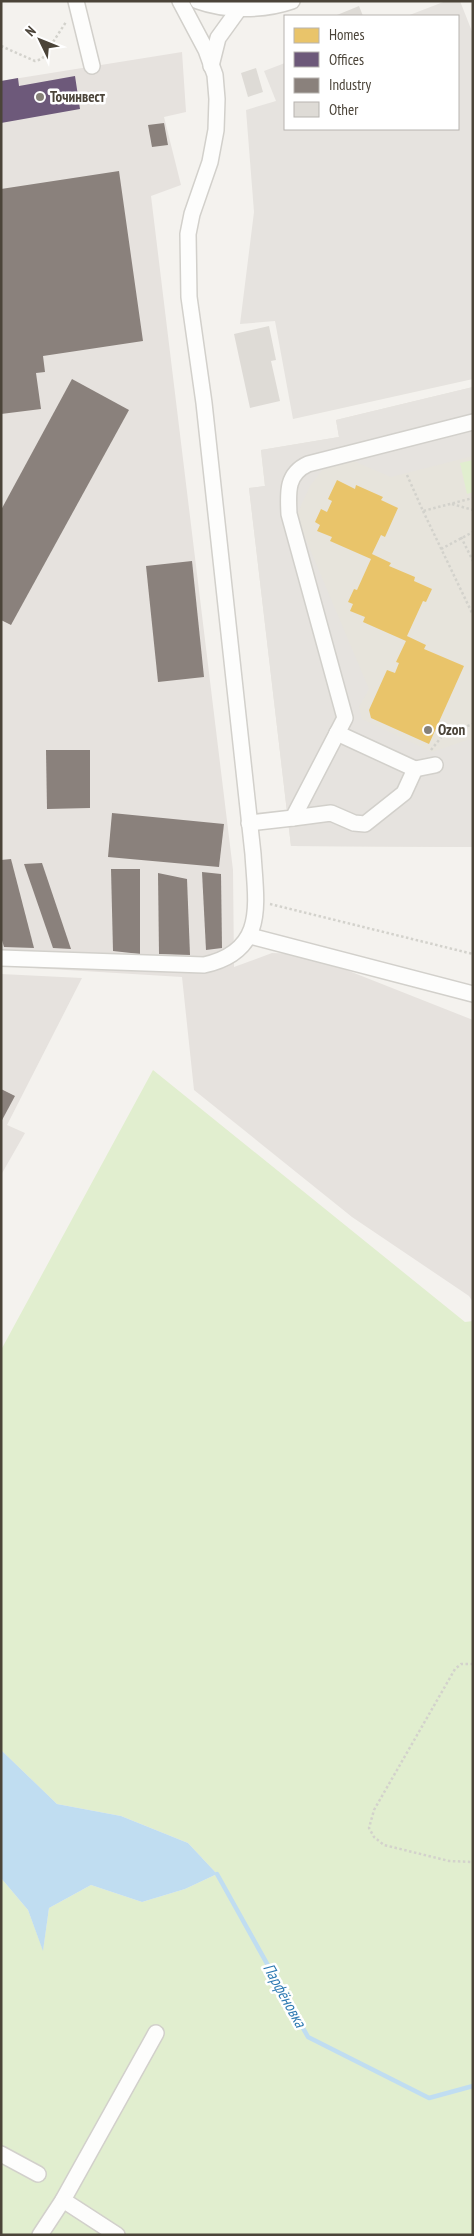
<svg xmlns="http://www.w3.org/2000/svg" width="474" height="2236" font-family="'PT Sans Narrow',sans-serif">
<rect width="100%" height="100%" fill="#f4f2ee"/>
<!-- residential -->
<path fill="#e7e4dc" d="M473 387V847L291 846 249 488 265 486 261 450 339 437 336 420Z"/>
<!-- industrial -->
<g fill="#e6e2de">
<path d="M182 52 186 112 164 117 181 185 151 196 233 870 234 967 272 953 306 954 473 1020V1302L469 1296 352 1217 194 1090 182 977 1 966V81Z"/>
<path d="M1 974 82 978 7 1125 25 1133 1 1175Z"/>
</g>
<!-- green -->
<g fill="#e1eecf">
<path d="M473 460V492L467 494 460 463Z"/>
<path d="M153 1070 465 1322 473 1321V2235H1V1878L28 1910 43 1950 49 1908 91 1885 142 1902 185 1889 217 1874 188 1843 121 1816 57 1804 1 1750V1350Z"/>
</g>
<!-- parking -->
<g fill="#e6e3df">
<path d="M446 1H460L473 34V379L293 419 275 321 240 324 254 212 246 110 276 101 264 71 285 63V129H458V16H407Z"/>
<path d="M473 387V456L391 477 349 459 326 465 310 486 296 516 369 689 359 707 362 719 432 752 473 738V847L291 846 249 488 265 486 261 450 339 437 336 420Z"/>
</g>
<!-- water -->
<path fill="#c0ddf1" d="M1 1750 57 1804 121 1816 188 1843 217 1874 185 1889 142 1902 91 1885 49 1908 43 1951 28 1910 1 1878Z"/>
<!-- homes -->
<path fill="#e9c46a" d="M337 480 355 489 356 485 383 497 381 500 398 508 385 537 381 535 372 554 391 563 389 566 415 577 414 581 432 589 426 602 423 601 407 636 426 645 424 649 464 666 429 744 371 718 369 710 387 670 395 673 399 663 396 662 406 641 363 622 365 617 350 611 353 604 348 602 354 589 357 590 371 559 330 541 332 537 317 531 320 525 315 522 321 509 327 512 332 501 328 499Z"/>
<!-- offices -->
<path fill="#6d597a" d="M75 76 80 109 1 123V81L18 78 19 86Z"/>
<!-- industry -->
<g fill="#8a817c">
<path d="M164 123 168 145 152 147 148 125Z"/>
<path d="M119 171 143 341 43 356 45 372 36 373 41 409 1 414V189Z"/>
<path d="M72 379 129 410 11 625 1 620V510Z"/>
<path d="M192 561 204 677 158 682 146 566Z"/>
<path d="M46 750H90V808L47 809Z"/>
<path d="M112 813 224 824 219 867 108 857Z"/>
<path d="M11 859 34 948 4 947 1 937V860Z"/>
<path d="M42 863 71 949 53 948 24 864Z"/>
<path d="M111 869H140V954L113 951Z"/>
<path d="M202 872 221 874 222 948 206 950Z"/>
<path d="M158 873 187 879 190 955 159 954Z"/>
<path d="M1 1089 15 1096 1 1122Z"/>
</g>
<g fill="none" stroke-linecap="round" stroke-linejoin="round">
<!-- stream -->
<path stroke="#c0ddf1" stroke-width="4.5" d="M217 1874 308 2037 429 2098 473 2086"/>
</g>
<!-- building -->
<g fill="#dedbd6">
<path d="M359 6 363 16H338L337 15Z"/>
<path d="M256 68 263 92 248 97 241 73Z"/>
<path d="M269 326 276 360 271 361 280 401 250 408 234 334Z"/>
</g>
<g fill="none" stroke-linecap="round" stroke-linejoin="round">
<!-- minor casing -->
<g stroke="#d2d0cb" stroke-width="18">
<g id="minor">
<path d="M76 1 92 66"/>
<path d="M198 1C225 11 264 11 292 1"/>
<path d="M211 66 218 38 244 2"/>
<path d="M415 769 435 765"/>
<path d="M293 818 331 813 354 823 365 824 404 793 415 769 337 733"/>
<path d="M249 823 293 818 345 718 289 514C288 493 286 474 308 464L473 422"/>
<path d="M250 936 473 994"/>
<path d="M1 958 204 965C267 951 256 904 253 854L204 403 189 297 188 234 192 214 210 162 216 130 217 99 215 75 206 50 180 1"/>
<path d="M1 2154 38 2174"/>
<path d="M63 2200 117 2235"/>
<path d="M40 2235 63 2200 156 2033"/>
</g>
</g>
<!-- path -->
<g stroke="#d3d2cc" stroke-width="2.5" stroke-dasharray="2.5 2.5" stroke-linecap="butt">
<path d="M1 46 35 61 42 59 66 22"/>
<path d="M407 475 423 511 473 498"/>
<path d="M452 504 473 510"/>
<path d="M423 511 473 615"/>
<path d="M461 537 473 561"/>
<path d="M441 549 473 532"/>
<path d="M431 750 443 735 473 724"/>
<path d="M270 904 473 954"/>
<path d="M473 1664H461L455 1669 374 1810 369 1828 374 1837 384 1845 449 1861 473 1862"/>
</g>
<!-- minor -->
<use href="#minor" stroke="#fdfdfc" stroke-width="15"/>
</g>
<!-- markers -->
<g fill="#868178" stroke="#fff" stroke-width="2">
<circle cx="40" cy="97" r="5"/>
<circle cx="428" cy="730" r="5"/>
</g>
<g text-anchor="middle" stroke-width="5" stroke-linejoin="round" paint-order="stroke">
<!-- poi labels -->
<g font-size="15" font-weight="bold" fill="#4b4439" stroke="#fff" text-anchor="start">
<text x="50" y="102">Точинвест</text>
<text x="438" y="735">Ozon</text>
</g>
<!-- water labels -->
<g font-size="16" font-style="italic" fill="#2e7ab2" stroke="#fff">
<text transform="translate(285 1995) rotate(61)" y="6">Парфёновка</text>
</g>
</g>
<!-- border -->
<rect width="474" height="2236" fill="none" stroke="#4b4439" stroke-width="5"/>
<!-- legend -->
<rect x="284" y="15" width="175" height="115" fill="#ffffff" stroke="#b7b4b0"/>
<rect x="294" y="28" width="25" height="15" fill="#e9c46a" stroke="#b7b4b0"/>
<text x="329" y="40" font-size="15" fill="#4b4439">Homes</text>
<rect x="294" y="52" width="25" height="15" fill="#6d597a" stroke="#b7b4b0"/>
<text x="329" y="65" font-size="15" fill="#4b4439">Offices</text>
<rect x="294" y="78" width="25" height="15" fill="#8a817c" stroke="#b7b4b0"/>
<text x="329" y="90" font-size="15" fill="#4b4439">Industry</text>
<rect x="294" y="102" width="25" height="15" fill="#dedbd6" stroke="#b7b4b0"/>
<text x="329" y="115" font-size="15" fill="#4b4439">Other</text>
<!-- north arrow -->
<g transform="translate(40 40) rotate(313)" stroke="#ffffff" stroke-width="4" paint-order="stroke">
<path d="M0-4L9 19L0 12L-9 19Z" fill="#4b4439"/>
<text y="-8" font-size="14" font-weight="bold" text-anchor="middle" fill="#4b4439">N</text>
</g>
</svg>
